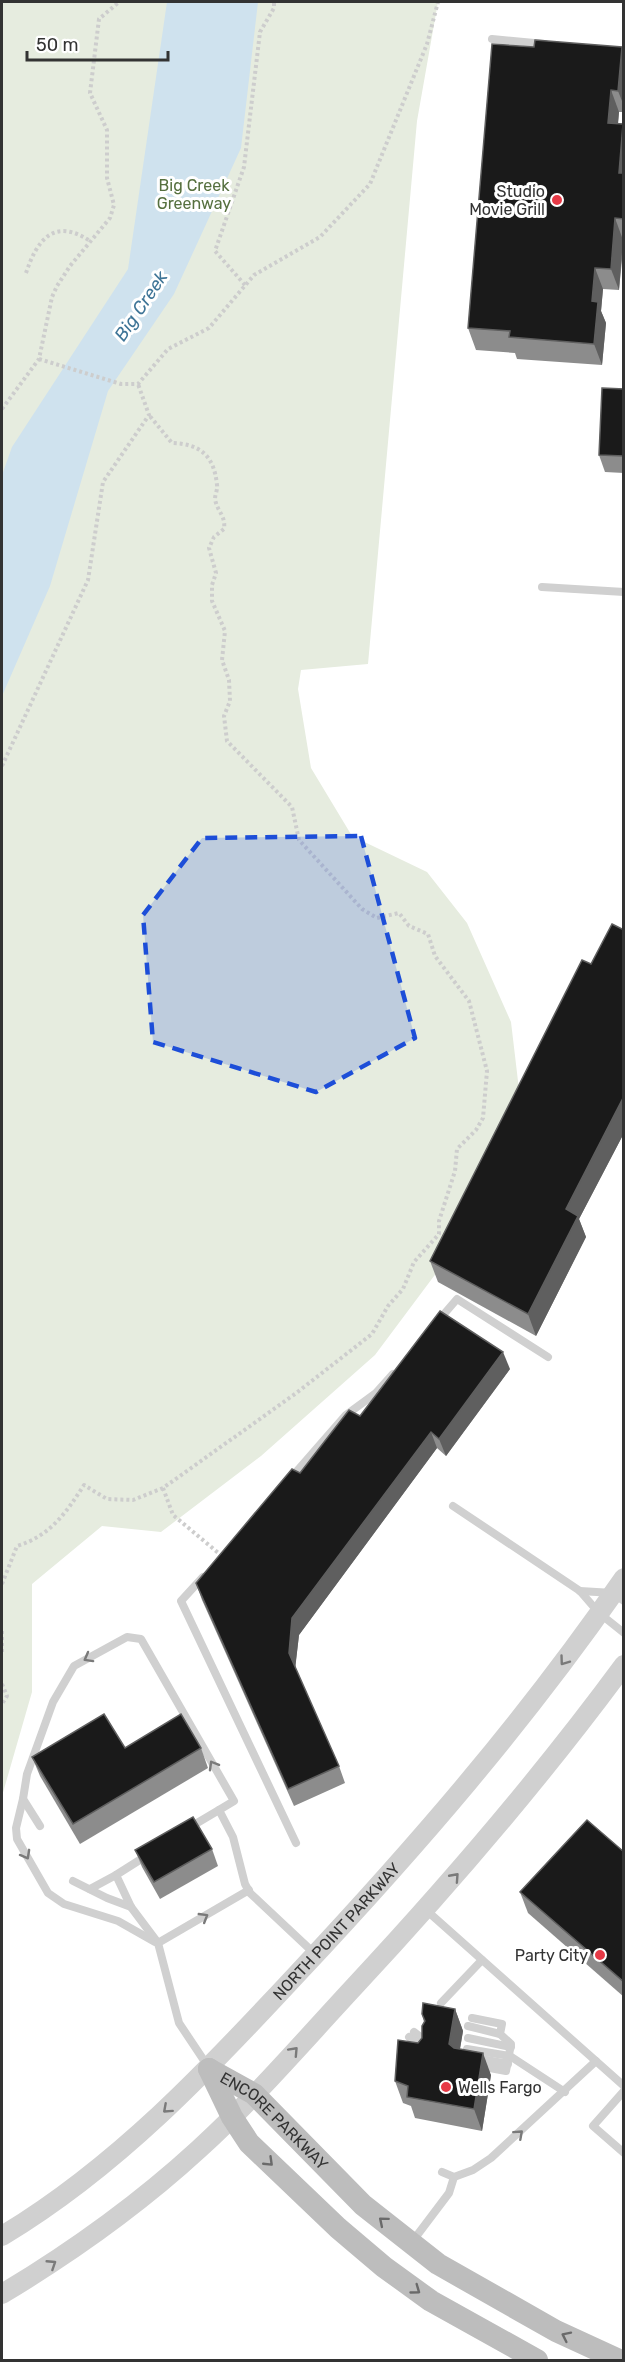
<svg xmlns="http://www.w3.org/2000/svg" width="625" height="2362" font-family="Rubik,sans-serif">
<rect width="100%" height="100%" fill="#fff"/>
<!-- green -->
<path fill="#e6ecdf" d="M2 2H438L417 121 368 664 301 670 298 689 311 768 352 836 427 872 467 923 511 1022 520 1098 437 1272 375 1355 261 1456 161 1532 102 1526 32 1584V1692L2 1796Z"/>
<!-- water -->
<path fill="#cfe2ee" d="M167 2H258L241 148 174 294 108 391 50 586 2 696V475L12 447 128 269Z"/>
<g fill="none" stroke-linecap="round" stroke-linejoin="round">
<!-- path -->
<g stroke="#cdcdcd" stroke-width="4" stroke-dasharray="3 3" stroke-linecap="butt">
<path d="M26 273C37 240 54 217 90 241"/>
<path d="M245 285 215 251 244 167 260 32 274 8V2"/>
<path d="M39 359 121 384H138L168 349 209 328 254 275 320 237 370 184 427 44 438 2"/>
<path d="M2 409 39 359 52 297 57 286 70 266 110 218 114 205 107 178V130L90 93 99 19 119 2"/>
<path d="M2 766 88 580 103 482 149 415 138 384"/>
<path d="M163 1488 173 1515 222 1556"/>
<path d="M2 1584 17 1546C50 1536 66 1513 84 1485L107 1499 133 1500 163 1488 295 1394 372 1334 388 1306 403 1289 414 1262 439 1234V1221L455 1171 457 1149 476 1130 483 1118 487 1071 469 1001 435 956 428 934 409 926 399 913 377 918 362 909 299 840 292 807 227 741 224 716 230 701 229 680 222 660 225 631 212 601V585L216 573 209 548 214 537 224 529C226 516 217 511 215 499 215 494 218 489 217 485 214 455 200 444 172 443L149 415"/>
<path d="M2 1631V1654"/>
<path d="M2 1684 7 1696 2 1704"/>
</g>
<!-- service -->
<g stroke="#d0d0d0" stroke-width="8">
<path d="M492 39 545 44"/>
<path d="M542 587 624 592"/>
<path d="M438 1321 457 1299 548 1357"/>
<path d="M291 1478 346 1415 376 1393 393 1374"/>
<path d="M453 1506 580 1591 599 1613 624 1633"/>
<path d="M203 1577 181 1601 296 1843"/>
<path d="M580 1591 613 1593 624 1601"/>
<path d="M23 1799 16 1828 17 1839 48 1893 64 1904 118 1921 155 1942"/>
<path d="M40 1826 23 1799 27 1774 53 1702 74 1666 127 1637 141 1639 234 1801 219 1810"/>
<path d="M187 1829 219 1810 233 1837 245 1884 250 1893 315 1954"/>
<path d="M146 1856 116 1875 131 1907 158 1943 179 2023 209 2068"/>
<path d="M73 1881 107 1898 131 1907"/>
<path d="M90 1889 116 1875"/>
<path d="M426 1910 624 2086"/>
<path d="M158 1943 249 1890"/>
<path d="M441 2003 482 1960"/>
<path d="M472 2018 502 2024 500 2034 511 2044 506 2071 479 2066"/>
<path d="M468 2026 500 2034"/>
<path d="M414 2032 427 2042"/>
<path d="M409 2037 424 2050"/>
<path d="M468 2038 511 2047"/>
<path d="M467 2049 510 2056 565 2092"/>
<path d="M476 2058 508 2064"/>
<path d="M624 2091 593 2126 624 2153"/>
<path d="M442 2172 454 2177 473 2170 491 2158 596 2061"/>
<path d="M412 2242 449 2193 454 2177"/>
</g>
<!-- tertiary -->
<g stroke="#d0d0d0" stroke-width="20">
<path id="s1" d="M2 2236C117 2167 208 2070 298 1973 416 1847 526 1720 624 1578"/>
<path d="M2 2294C72 2252 138 2205 199 2149 254 2099 302 2043 353 1988 449 1885 540 1779 624 1665"/>
</g>
<!-- secondary -->
<g stroke="#bdbdbd" stroke-width="22">
<path id="s2" d="M209 2069 254 2094 363 2205 438 2264 556 2331 619 2360"/>
<path d="M209 2069 232 2117 249 2143 338 2228 384 2267 431 2301 537 2360"/>
</g>
</g>
<!-- wall -->
<g fill="#8c8c8c">
<path d="M534 47H622L624 52V112H619L618 124H623L624 126V240L619 290 603 289 601 311 606 323 602 365 517 359 515 353 476 350 468 328Z"/>
<path d="M624 389V473L605 472 599 455Z"/>
<path d="M624 930V1133L579 1219 586 1237 536 1336 438 1282 430 1261 591 964Z"/>
<path d="M510 1369 446 1456 437 1448 299 1635 295 1668 339 1766 345 1783 294 1806 202 1600 196 1583 300 1473 360 1416Z"/>
<path d="M125 1748H201L208 1768 80 1844 40 1776 32 1757Z"/>
<path d="M212 1849 218 1866 160 1899 142 1867 135 1850Z"/>
<path d="M624 1852V1997L528 1913 520 1892Z"/>
<path d="M455 2009 463 2031 460 2049 491 2075 482 2131 415 2118 411 2106 403 2103 395 2081 418 2043 422 2038 424 2022 422 2014Z"/>
</g>
<!-- shaded-wall -->
<g fill="#5f5f5f">
<path d="M622 47 624 52V106L618 91Z"/>
<path d="M611 90 619 112 616 144 608 123Z"/>
<path d="M623 124 624 126V186L619 173Z"/>
<path d="M615 218 623 240 619 290 611 269Z"/>
<path d="M595 268 603 289 601 311 606 323 602 365 594 344 592 301Z"/>
<path d="M624 1096V1133L579 1219 586 1237 536 1336 528 1314 566 1209Z"/>
<path d="M503 1352 510 1369 446 1456 439 1439Z"/>
<path d="M431 1432 437 1448 299 1635 295 1670 289 1653 292 1618Z"/>
<path d="M455 2009 463 2031 457 2066 449 2044Z"/>
<path d="M483 2053 491 2075 482 2131 474 2109Z"/>
</g>
<!-- building -->
<g fill="#1a1a1a" stroke="#5f5f5f" stroke-width="1.5">
<path d="M535 40 622 47 618 91 611 90 608 123 623 124 619 173H624V219L615 218 611 269 595 268 592 301 598 302 594 344 509 337 510 331 468 328 492 44 534 47Z"/>
<path d="M602 388 624 389V456L599 455Z"/>
<path d="M612 924 624 930V1096L566 1209 578 1216 528 1314 430 1261 582 960 591 964Z"/>
<path d="M440 1311 503 1352 439 1439 431 1432 292 1618 289 1653 339 1766 288 1789 196 1583 292 1469 300 1473 349 1410 360 1416Z"/>
<path d="M104 1714 125 1748 181 1714 201 1748 73 1824 32 1757Z"/>
<path d="M193 1817 212 1849 154 1882 135 1850Z"/>
<path d="M587 1820 624 1852V1982L520 1892Z"/>
<path d="M423 2003 455 2009 449 2044 454 2048 483 2053 474 2109 407 2097 408 2086 395 2081 398 2040 418 2043 422 2038V2026L425 2021 422 2014Z"/>
</g>
<!-- one-way arrows -->
<defs><path id="oneway-chevron" d="M-2-3.5L2.5 0L-2 3.5" fill="none" stroke-width="1.6" stroke-linecap="round" stroke-linejoin="round" transform="scale(1.5)"/></defs>
<g stroke="#7a7a7a">
<use href="#oneway-chevron" transform="translate(88 1658) rotate(151)"/>
<use href="#oneway-chevron" transform="translate(564 1661) rotate(126)"/>
<use href="#oneway-chevron" transform="translate(213 1765) rotate(-120)"/>
<use href="#oneway-chevron" transform="translate(26 1855) rotate(61)"/>
<use href="#oneway-chevron" transform="translate(455 1877) rotate(-48)"/>
<use href="#oneway-chevron" transform="translate(204 1917) rotate(-31)"/>
<use href="#oneway-chevron" transform="translate(294 2051) rotate(-47)"/>
<use href="#oneway-chevron" transform="translate(167 2109) rotate(138)"/>
<use href="#oneway-chevron" transform="translate(519 2134) rotate(-42)"/>
<use href="#oneway-chevron" transform="translate(52 2264) rotate(-33)"/>
</g>
<g stroke="#6a6a6a">
<use href="#oneway-chevron" transform="translate(269 2162) rotate(44)"/>
<use href="#oneway-chevron" transform="translate(383 2221) rotate(-140)"/>
<use href="#oneway-chevron" transform="translate(416 2290) rotate(36)"/>
<use href="#oneway-chevron" transform="translate(566 2336) rotate(-154)"/>
</g>
<!-- marked area -->
<path fill="#1d4ed8" fill-opacity="0.2" stroke="#1d4ed8" stroke-width="4.5" stroke-dasharray="12 8" stroke-linejoin="round" d="M361 836 415 1038 316 1092 153 1042 143 915 202 838Z"/>
<!-- markers -->
<g fill="#e63946" stroke="#fff" stroke-width="2">
<circle cx="557" cy="200" r="6"/>
<circle cx="600" cy="1955" r="6"/>
<circle cx="446" cy="2087" r="6"/>
</g>
<g text-anchor="middle" stroke-width="6" stroke-linejoin="round" paint-order="stroke">
<!-- park labels -->
<g font-size="16" fill="#56703f" stroke="#fff">
<text x="194" y="191">Big Creek<tspan x="194" dy="18">Greenway</tspan></text>
</g>
<!-- poi labels -->
<g font-size="16" fill="#333" stroke="#fff" text-anchor="end">
<text x="545" y="197">Studio<tspan x="545" dy="18">Movie Grill</tspan></text>
<text x="588" y="1961">Party City</text>
<text x="458" y="2093" text-anchor="start">Wells Fargo</text>
</g>
<!-- street labels -->
<g font-size="16" fill="#333" stroke="#fff">
<text dy="6" stroke="none"><textPath href="#s1" startOffset="454">NORTH POINT PARKWAY</textPath></text>
<text dy="6" stroke="none"><textPath href="#s2" startOffset="84">ENCORE PARKWAY</textPath></text>
</g>
<!-- water labels -->
<g font-size="18" font-style="italic" fill="#3f7597" stroke="#fff">
<text transform="translate(141 306) rotate(-56)" y="6">Big Creek</text>
</g>
</g>
<!-- border -->
<rect width="625" height="2362" fill="none" stroke="#333333" stroke-width="6"/>
<!-- scale -->
<path d="M27 51v9h141v-9" fill="none" stroke="#333333" stroke-width="3"/>
<text x="36" y="51" font-size="18" fill="#333333" stroke="#ffffff" stroke-width="4.5" paint-order="stroke">50 m</text>
</svg>
